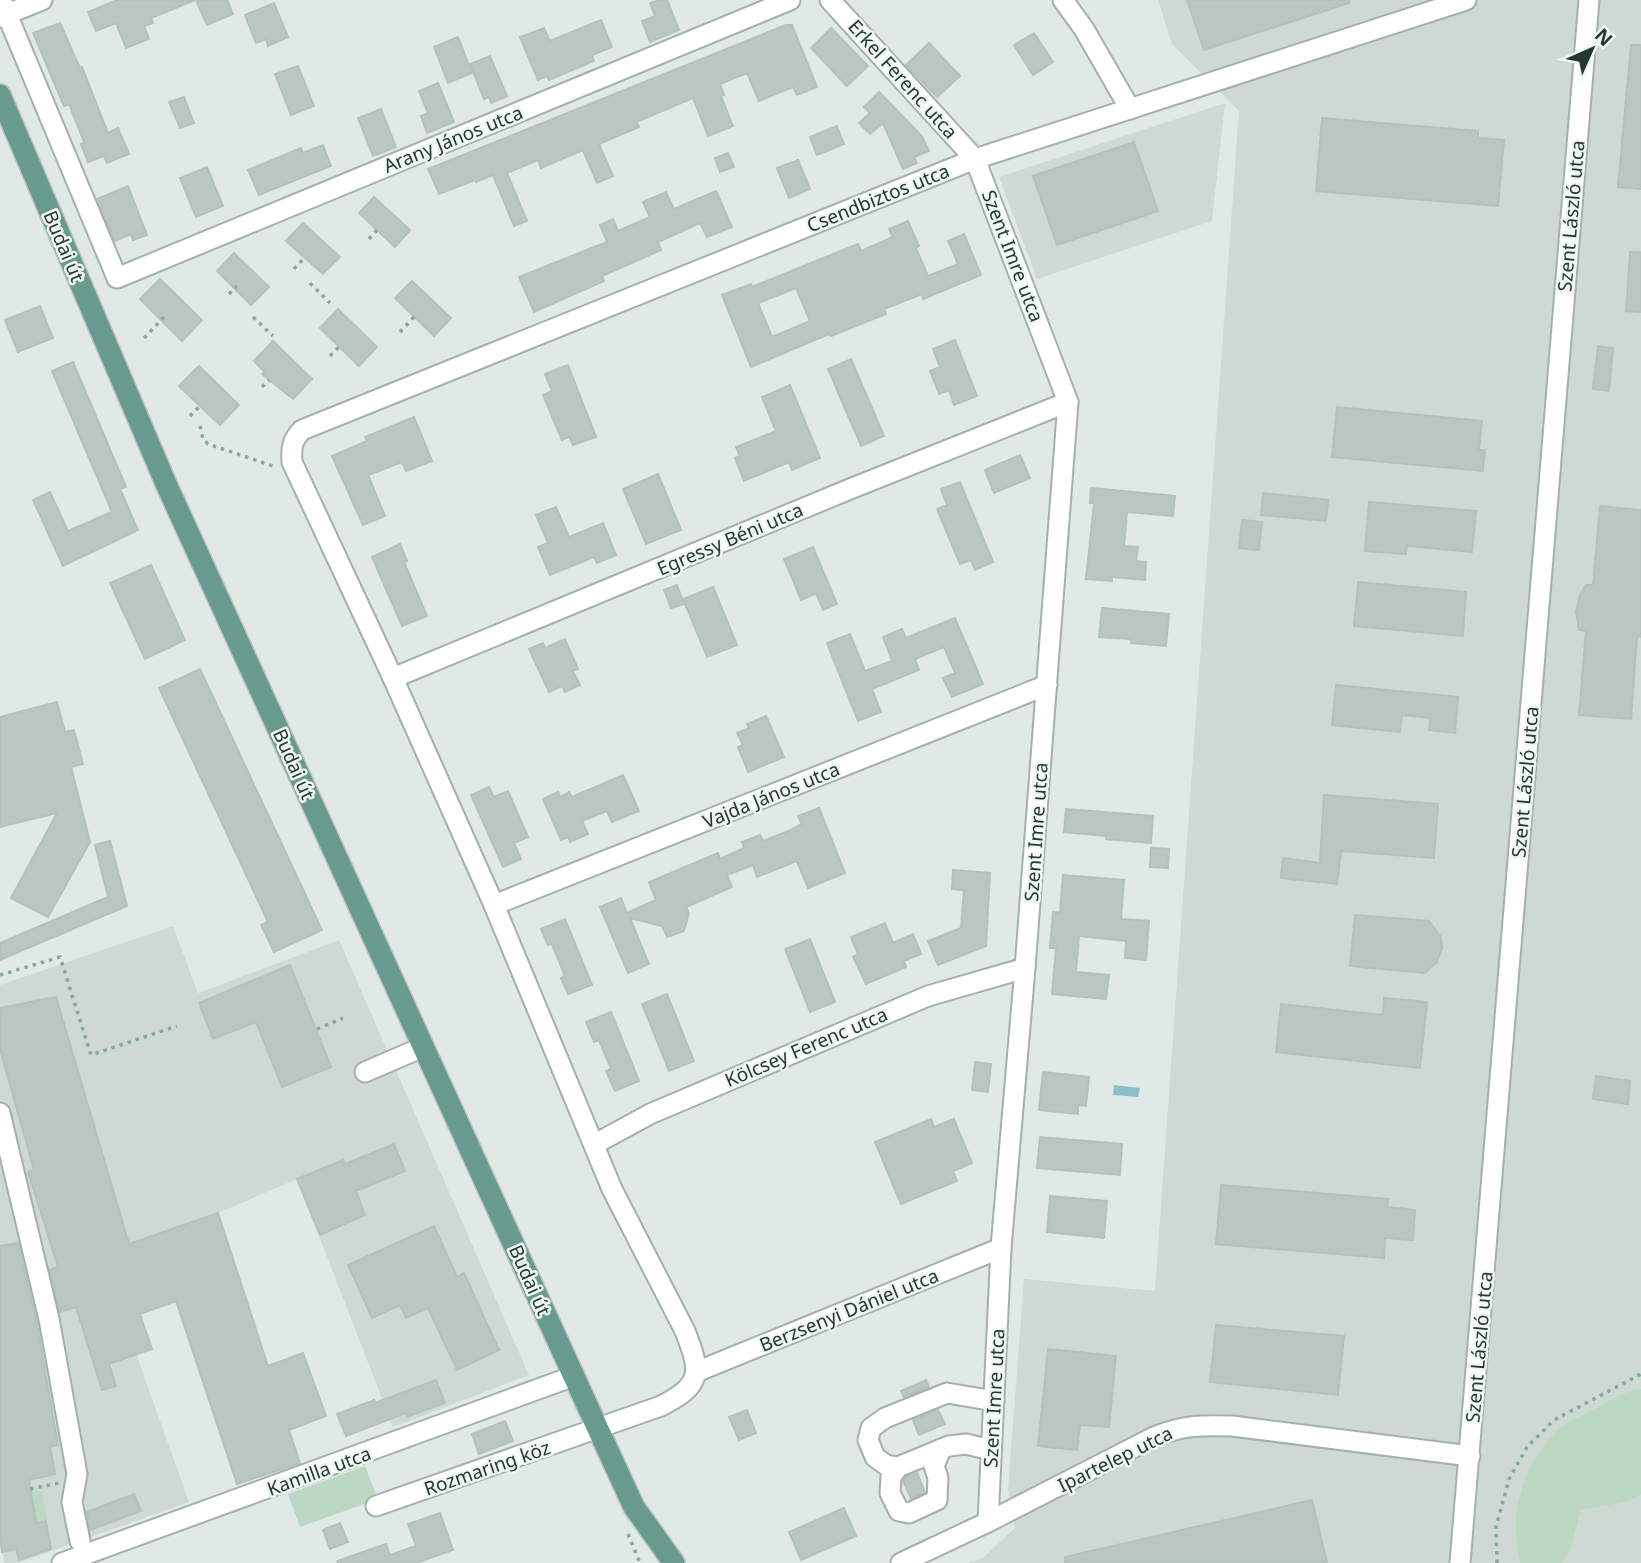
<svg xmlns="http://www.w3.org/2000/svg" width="1641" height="1563" font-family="'Noto Sans',sans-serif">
<rect width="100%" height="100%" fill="#e0e9e5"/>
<!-- built -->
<g fill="#ced9d4">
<path d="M1158 0H1641V1563H968L983 1558 1015 1528 1008 1490 1024 1279 1155 1291 1239 111 1172 44Z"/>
<path d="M1225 103 1212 221 1037 279 999 177Z"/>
<path d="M173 926 198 993 339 940 529 1375 393 1427 297 1179 218 1213 104 1253 124 1320 189 1502 18 1563H4L0 1536V985Z"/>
</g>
<!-- green -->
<g fill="#bbd8c3">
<path d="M1641 1389V1495L1625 1502 1581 1510 1570 1551 1562 1563H1520C1508 1514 1523 1459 1563 1426 1573 1419 1586 1414 1596 1408 1611 1400 1624 1391 1641 1389Z"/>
<path d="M365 1466 378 1499 300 1527 288 1494Z"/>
<path d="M42 1491 47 1520 37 1522 32 1492Z"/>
</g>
<!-- water -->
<path fill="#8dbfc9" d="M1114 1085 1140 1088 1138 1097 1113 1095Z"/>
<!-- building -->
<g fill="#b9c6c1" stroke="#b3c2bc" stroke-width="2" fill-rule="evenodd">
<path d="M117 0H195L151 18 153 23 144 26 149 39 126 48 116 23 96 31 88 12Z"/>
<path d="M196 0H227L233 14 207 25Z"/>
<path d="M659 0H667L679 30 650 42 642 21 655 16 650 3Z"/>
<path d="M1187 0H1349V3L1204 50Z"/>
<path d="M274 3 288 37 268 46 266 39 256 43 245 15Z"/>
<path d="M601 20 612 47 592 55 594 61 549 80 547 76 538 80 520 37 544 28 550 41Z"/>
<path d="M60 23 80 68 82 67 108 133 118 128 129 154 107 163 104 156 88 162 81 144 84 142 69 104 64 106 33 33Z"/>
<path d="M786 25H792L817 87 797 95 793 87 759 101 747 73 720 84 724 95 721 96 733 126 708 136 693 98 636 122 639 127 599 144 613 176 597 183 583 150 541 168 538 160 507 173 527 221 514 226 493 175 476 182 475 180 439 194 428 169Z"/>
<path d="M831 28 868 66 847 86 811 48Z"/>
<path d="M1034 33 1053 62 1033 75 1014 45Z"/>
<path d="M458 37 472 73 448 83 434 47Z"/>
<path d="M929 43 960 76 937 97 906 65Z"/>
<path d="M1631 45H1641V189L1618 187Z"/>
<path d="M490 56 507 96 491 103 489 97 484 99 470 64Z"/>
<path d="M298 66 314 106 291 115 275 74Z"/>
<path d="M438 83 454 122 427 133 421 116 428 113 419 91Z"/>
<path d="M879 92 922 136 929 151 914 157 917 163 903 169 883 123 870 134 859 123 870 113 864 107Z"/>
<path d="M184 97 194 123 180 128 169 102Z"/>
<path d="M381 109 396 147 373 156 358 118Z"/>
<path d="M1322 118 1478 131V138L1504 140 1498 206 1316 191Z"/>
<path d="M837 126 844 144 817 155 810 137Z"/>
<path d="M1134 142 1158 211 1057 245 1033 176Z"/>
<path d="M323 145 331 166 259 195 248 170 301 148 303 153Z"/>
<path d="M728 153 734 167 720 172 715 158Z"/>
<path d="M798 160 810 189 789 198 777 168Z"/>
<path d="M207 167 223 206 196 217 180 178Z"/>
<path d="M128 186 147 235 133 240 131 234 115 241 97 199Z"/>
<path d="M716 191 732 227 707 237 700 223 658 242 661 250 602 276 604 281 534 312 519 277 607 242 600 225 613 219 618 231 650 217 643 202 666 192 674 209Z"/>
<path d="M374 197 410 230 395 247 359 213Z"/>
<path d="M908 221 919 246 916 248 928 276 958 264 948 241 964 234 981 275 923 299 922 294 884 309 886 314 831 336 829 334 751 367 722 295 751 284 752 287 858 244 861 251 893 237 889 229ZM796 288 810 321 772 337 758 303Z"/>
<path d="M303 223 340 257 323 274 286 241Z"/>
<path d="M1630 252H1641V312L1626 311Z"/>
<path d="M234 253 269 287 251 305 217 271Z"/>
<path d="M160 279 202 320 182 341 140 299Z"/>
<path d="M412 281 451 318 434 336 395 298Z"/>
<path d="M40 306 53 338 18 352 5 320Z"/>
<path d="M338 309 377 347 359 366 320 328Z"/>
<path d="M955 340 977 396 954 405 949 390 939 394 930 371 940 367 933 349Z"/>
<path d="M273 341 312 379 293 399 262 374 265 372 254 361Z"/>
<path d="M1598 346 1613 348 1609 391 1593 389Z"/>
<path d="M851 359 884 436 861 446 828 369Z"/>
<path d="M73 362 126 487 120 489 138 530 63 566 33 500 50 492 68 531 112 512 52 371Z"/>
<path d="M568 365 596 437 573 445 569 437 562 440 543 395 552 391 545 374Z"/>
<path d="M199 366 239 405 220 425 179 386Z"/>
<path d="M790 385 820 458 792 470 789 462 744 481 735 458 740 456 736 447 776 431 762 397Z"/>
<path d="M1337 407 1482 421 1479 450H1485L1483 471 1332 457Z"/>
<path d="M414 417 432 461 406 471 402 462 368 475 385 516 363 525 332 456 367 441 365 437Z"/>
<path d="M1020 455 1030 478 994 493 985 470Z"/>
<path d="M658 474 681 530 646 544 623 489Z"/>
<path d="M960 482 993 562 975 570 971 560 960 564 937 509 947 505 941 489Z"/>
<path d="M1091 488 1175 496 1173 516 1127 512 1124 546 1138 547 1136 561 1146 562 1145 580 1112 577V581L1086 579 1094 503H1090Z"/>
<path d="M1263 493 1328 500 1326 521 1261 515Z"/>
<path d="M1369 502 1476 511 1472 552 1407 546 1406 554 1365 551Z"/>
<path d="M1600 506 1641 510V637L1637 636 1631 719 1579 715 1586 631 1579 630 1576 612 1580 595 1586 585H1593Z"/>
<path d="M556 507 569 537 603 523 616 555 597 563 594 557 550 575 538 547 548 543 536 515Z"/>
<path d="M1242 520 1262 522 1259 550 1239 548Z"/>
<path d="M400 544 407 561 404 562 427 616 402 626 372 557Z"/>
<path d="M813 547 837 604 823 610 816 593 801 600 784 559Z"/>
<path d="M151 565 185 640 145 659 110 583Z"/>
<path d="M1358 582 1466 592 1463 636 1354 626Z"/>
<path d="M677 585 684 604 671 608 664 590Z"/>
<path d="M713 587 737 645 707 657 683 599Z"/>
<path d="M1102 608 1169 614 1166 646 1131 643V639L1099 637Z"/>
<path d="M955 618 983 684 952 697 943 678 955 673 944 647 915 659 919 670 872 689 881 712 858 721 827 643 850 634 865 671 892 661 883 637 902 629 906 638Z"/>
<path d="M565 639 578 669 573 671 580 685 565 692 562 686 549 692 529 649 543 643 545 648Z"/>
<path d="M200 669 322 930 274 952 261 925 268 922 159 688Z"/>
<path d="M1336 685 1458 697 1455 733 1429 730 1430 718 1402 715 1400 732 1332 725Z"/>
<path d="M57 702 65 732 74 730 83 764 71 767 90 842 48 917 11 898 57 813 0 827V717Z"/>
<path d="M766 716 784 757 748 772 738 747 743 745 737 733 749 728 747 724Z"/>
<path d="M623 775 639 811 612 822 607 811 582 821 588 834 570 842 568 837 561 840 543 799 558 792 560 797 569 792 572 797Z"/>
<path d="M489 787 494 797 508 791 528 837 514 843 521 859 503 867 471 795Z"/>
<path d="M1324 795 1438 804 1434 858 1341 851 1337 884 1281 878 1283 858 1320 863Z"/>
<path d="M819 808 845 873 808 888 797 861 757 877 753 865 727 875 732 887 686 907 689 913 684 931 667 937 662 926 630 918 649 964 628 973 600 907 621 898 627 913 656 900 649 882 718 853 720 859 744 848 742 842 760 835 763 841 791 830 802 824 798 816Z"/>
<path d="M1066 809 1153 816 1151 843 1106 839V836L1064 832Z"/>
<path d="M110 841 127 906 0 960V943L108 897 95 845Z"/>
<path d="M1151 848 1169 849 1168 868 1150 867Z"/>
<path d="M953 870 990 873 986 946 938 965 928 941 961 928 964 890 952 889Z"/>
<path d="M1063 875 1124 880 1121 919 1149 921 1146 960 1125 958 1126 941 1079 936 1076 972 1109 975 1106 999 1052 994 1056 948H1050L1053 912 1060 913Z"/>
<path d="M1355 915 1429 921 1441 937 1442 948 1437 962 1425 973 1350 966Z"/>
<path d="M565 919 592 985 568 994 561 978 565 976 552 944 548 945 541 929Z"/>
<path d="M885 923 893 943 913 934 921 954 904 961 906 967 866 984 853 957 858 954 851 937Z"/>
<path d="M810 939 835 1002 810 1012 785 949Z"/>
<path d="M290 965 331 1067 282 1087 256 1022 213 1039 199 1003Z"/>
<path d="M667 994 694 1061 669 1071 642 1004Z"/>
<path d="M56 997 129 1244 218 1213 268 1366 303 1353 326 1416 289 1430 300 1463 237 1484 176 1301 140 1314 152 1349 109 1364 116 1386 102 1390 76 1307 60 1312 50 1270 58 1267 28 1172 34 1170 0 1049V1008Z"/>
<path d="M1384 998 1427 1002 1420 1068 1276 1052 1281 1004 1383 1015Z"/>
<path d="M611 1012 639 1081 615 1091 606 1071 611 1069 599 1040 594 1042 586 1022Z"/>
<path d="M975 1062 991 1064 988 1092 972 1090Z"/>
<path d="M1043 1072 1089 1077 1086 1106 1078 1105V1114L1039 1110Z"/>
<path d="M1596 1076 1630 1081 1628 1104 1593 1099Z"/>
<path d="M931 1119 934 1127 954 1119 972 1163 953 1171 957 1181 901 1204 875 1142Z"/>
<path d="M1040 1137 1122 1144 1120 1175 1037 1168Z"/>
<path d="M394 1144 405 1171 356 1191 365 1215 320 1235 297 1179 343 1160 345 1164Z"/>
<path d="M1221 1185 1388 1199 1387 1207 1415 1210 1413 1240 1385 1238 1384 1258 1216 1244Z"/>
<path d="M1050 1196 1107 1201 1104 1238 1047 1232Z"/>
<path d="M434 1226 457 1277 464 1273 499 1350 457 1370 428 1308 406 1318 400 1305 372 1318 348 1265Z"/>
<path d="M18 1243 36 1319 58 1445 50 1447 55 1474 29 1480 36 1523 46 1521 51 1549 19 1560 16 1549 2 1552 0 1536V1246Z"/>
<path d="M1216 1325 1344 1336 1338 1395 1210 1382Z"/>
<path d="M1048 1349 1116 1356 1109 1427 1080 1425 1077 1450 1038 1446Z"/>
<path d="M436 1380 445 1403 407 1417 406 1413 346 1436 337 1414 374 1400 375 1403Z"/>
<path d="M926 1380 929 1387 904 1397 901 1391Z"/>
<path d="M747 1410 756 1433 739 1440 729 1417Z"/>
<path d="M938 1410 945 1424 919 1435 913 1420Z"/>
<path d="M505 1421 513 1441 479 1454 472 1434Z"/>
<path d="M917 1473 925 1492 911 1499 903 1481 906 1477Z"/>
<path d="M134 1494 141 1511 90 1530 87 1512Z"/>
<path d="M1312 1500 1327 1563H1065V1557Z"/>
<path d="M844 1508 856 1536 801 1560 789 1532Z"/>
<path d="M440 1513 453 1550 416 1563H338L337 1561 386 1544 390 1555 416 1546 408 1524Z"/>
<path d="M340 1523 348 1542 330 1549 323 1530Z"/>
</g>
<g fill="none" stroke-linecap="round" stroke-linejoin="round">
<!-- minor casing -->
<g stroke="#a3b0ac" stroke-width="23">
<g id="minor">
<path d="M1 0 117 278 790 0"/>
<path d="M830 0 975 159 1068 402 1025 968 1001 1248 988 1522"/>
<path d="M1063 0 1084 29 1130 109"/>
<path d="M0 17 42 0"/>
<path d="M393 678 850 489 1068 402"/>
<path d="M494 905 1047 685"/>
<path d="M365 1072 423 1047"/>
<path d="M0 1113 49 1319 77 1474 72 1502 80 1541"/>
<path d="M595 1144 650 1114 928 996 1025 968"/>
<path d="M696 1372 1001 1248"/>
<path d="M941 1449 934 1466 938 1478 937 1500 909 1513 899 1511 890 1493 891 1477 898 1467 949 1446 966 1444 991 1450"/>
<path d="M898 1467 886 1465 875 1457 868 1440 871 1428 885 1418 947 1393 994 1401"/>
<path d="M376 1506 661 1406C703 1385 701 1372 685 1331L612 1189 494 905 393 678 292 462C291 448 292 440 302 430L975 159 1466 0"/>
<path d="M62 1563 574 1376"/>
<path d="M901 1563 988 1522 1154 1437C1183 1425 1202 1425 1232 1426L1470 1456"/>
<path d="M1460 1563 1589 0"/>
</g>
</g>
<!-- major casing -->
<g stroke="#bdc3c2" stroke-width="24">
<path id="major" d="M0 95 167 486 598 1429 634 1507 674 1563"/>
</g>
<!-- path -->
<g stroke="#83aa9e" stroke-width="3.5" stroke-dasharray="3.5 5" stroke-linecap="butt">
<path d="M369 239 377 230"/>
<path d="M294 269 305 257"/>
<path d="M310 283 330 303"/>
<path d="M229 294 237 286"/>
<path d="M253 317 273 336"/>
<path d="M400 332 414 317"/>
<path d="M144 338 165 316"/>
<path d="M330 356 339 347"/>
<path d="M262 387 269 380"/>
<path d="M190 416 200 406"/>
<path d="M200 426 203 439 208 444 276 467"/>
<path d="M0 975 60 957 91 1055 177 1026"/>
<path d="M317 1029 343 1018"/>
<path d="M30 1489 59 1483"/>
<path d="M628 1534 640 1563"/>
<path d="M1497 1563 1496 1527 1509 1479 1527 1447 1554 1420 1641 1374"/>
</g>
<!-- minor -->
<use href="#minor" stroke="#fff" stroke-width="19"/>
<!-- major -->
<use href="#major" stroke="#699a8e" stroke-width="21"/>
</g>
<g text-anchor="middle" stroke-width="5" stroke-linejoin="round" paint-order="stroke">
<!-- street labels -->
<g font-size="19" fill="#223832" stroke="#f0f6f3">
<text transform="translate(903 79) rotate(48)" y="7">Erkel Ferenc utca</text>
<text transform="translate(453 139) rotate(-22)" y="7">Arany János utca</text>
<text transform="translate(878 198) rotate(-22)" y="7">Csendbiztos utca</text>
<text transform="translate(1571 216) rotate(-85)" y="7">Szent László utca</text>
<text transform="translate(64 246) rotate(67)" y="7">Budai út</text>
<text transform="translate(1013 256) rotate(69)" y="7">Szent Imre utca</text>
<text transform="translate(730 539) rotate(-23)" y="7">Egressy Béni utca</text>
<text transform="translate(294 764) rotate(66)" y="7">Budai út</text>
<text transform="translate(1525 782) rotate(-85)" y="7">Szent László utca</text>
<text transform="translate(771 795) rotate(-22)" y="7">Vajda János utca</text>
<text transform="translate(1036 832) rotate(-86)" y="7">Szent Imre utca</text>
<text transform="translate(806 1047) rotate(-23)" y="7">Kölcsey Ferenc utca</text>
<text transform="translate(530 1280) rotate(66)" y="7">Budai út</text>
<text transform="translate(849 1310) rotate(-22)" y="7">Berzsenyi Dániel utca</text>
<text transform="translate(1479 1347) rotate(-85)" y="7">Szent László utca</text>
<text transform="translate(994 1398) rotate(-87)" y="7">Szent Imre utca</text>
<text transform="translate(1115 1459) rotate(-26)" y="7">Ipartelep utca</text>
<text transform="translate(487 1468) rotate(-19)" y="7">Rozmaring köz</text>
<text transform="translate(319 1471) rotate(-20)" y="7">Kamilla utca</text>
</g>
</g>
<!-- north arrow -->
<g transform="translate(1592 49) rotate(45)" stroke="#f0f6f3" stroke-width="5" paint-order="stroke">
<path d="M0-5L12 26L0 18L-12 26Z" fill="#223832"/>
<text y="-10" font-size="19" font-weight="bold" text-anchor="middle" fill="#223832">N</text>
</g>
</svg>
